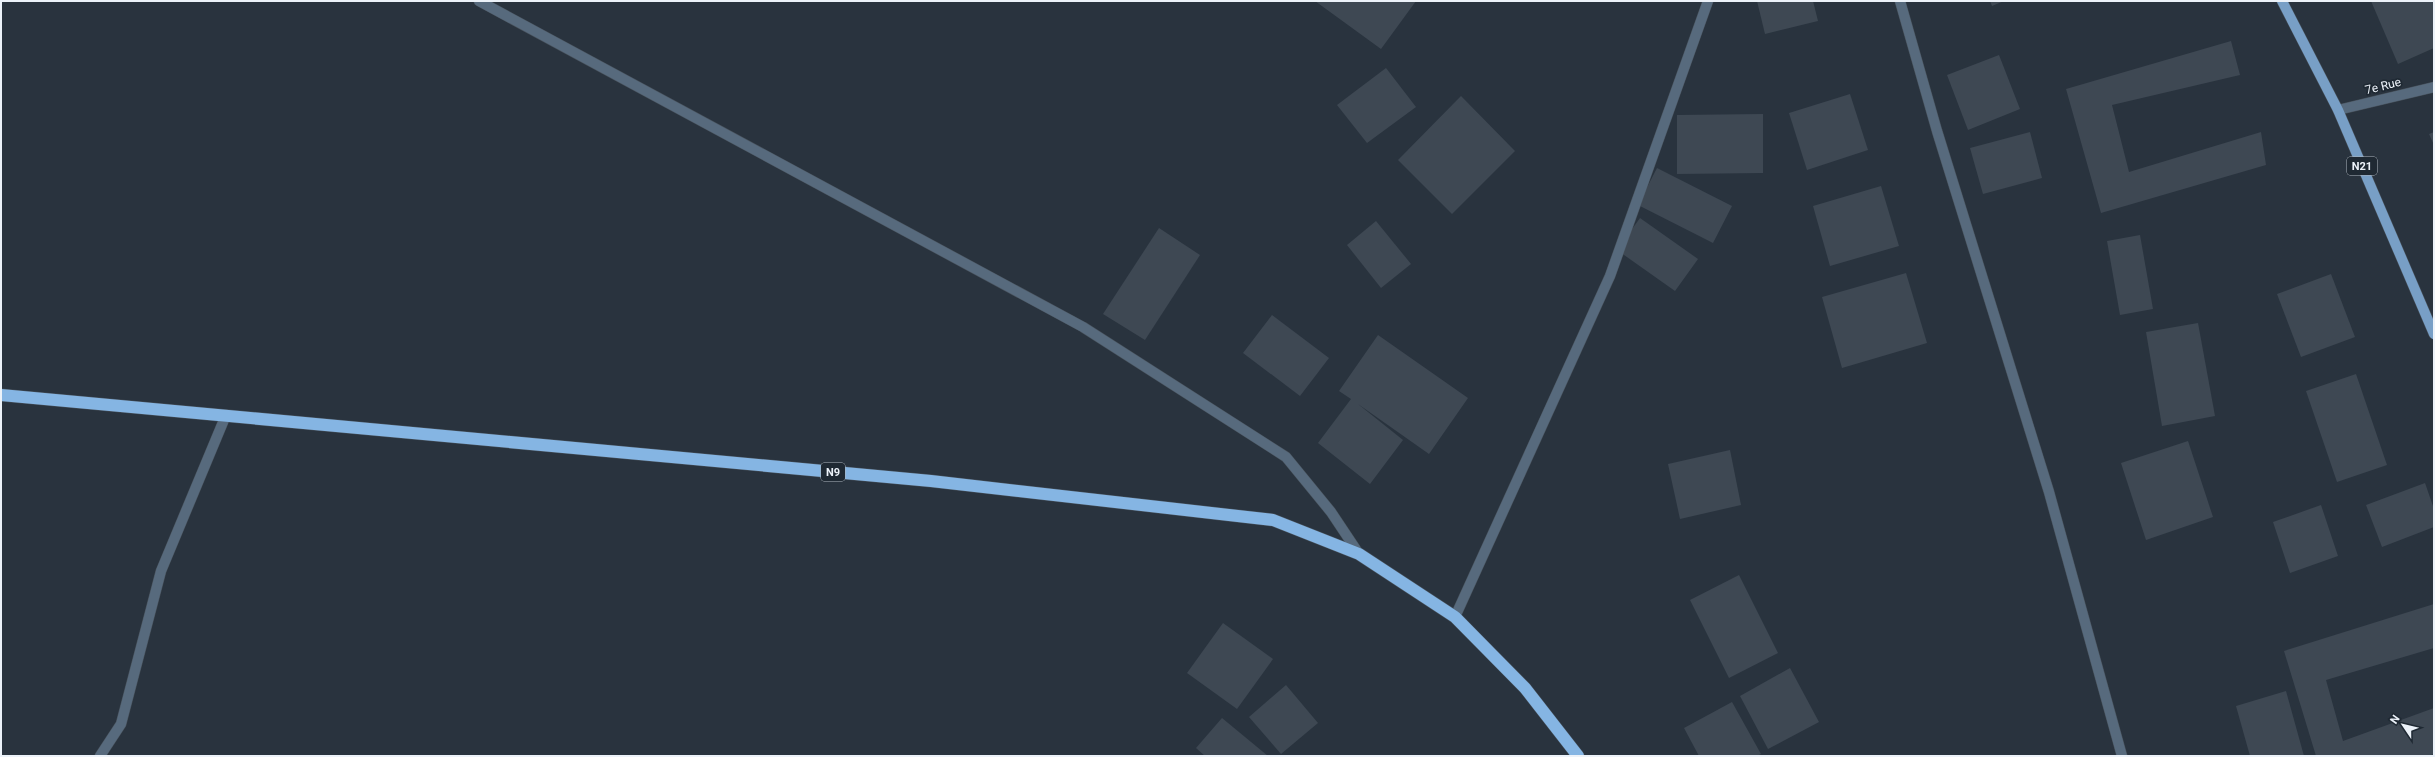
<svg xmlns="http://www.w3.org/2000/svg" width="2435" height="757" font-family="Roboto,sans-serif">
<rect width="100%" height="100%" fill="#29333e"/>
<!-- building -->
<g fill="#3e4853">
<path d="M1315 1H1416L1381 49Z"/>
<path d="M1757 1H1813L1818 21 1765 34Z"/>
<path d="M1990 1H2004L1992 6Z"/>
<path d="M2371 1H2434V48L2398 64Z"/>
<path d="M2231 41 2240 75 2112 105 2129 172 2261 132 2266 165 2101 213 2066 89Z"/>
<path d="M1999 55 2020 109 1968 130 1947 75Z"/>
<path d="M1386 68 1416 107 1367 143 1337 105Z"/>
<path d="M1850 94 1868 150 1807 170 1789 113Z"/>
<path d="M1461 96 1515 151 1452 214 1398 160Z"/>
<path d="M1763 114V173L1677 174V115Z"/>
<path d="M2030 132 2042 178 1983 194 1970 148Z"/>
<path d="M2434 132V145L2429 134Z"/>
<path d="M1657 168 1732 206 1713 243 1638 205Z"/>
<path d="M1881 186 1899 246 1830 266 1813 206Z"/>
<path d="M1640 218 1698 259 1675 291 1617 250Z"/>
<path d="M1376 221 1411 264 1381 288 1347 245Z"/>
<path d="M1159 228 1200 255 1145 340 1103 314Z"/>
<path d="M2140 235 2153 309 2120 315 2107 241Z"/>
<path d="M1906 273 1927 343 1842 368 1822 297Z"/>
<path d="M2331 274 2355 337 2301 357 2277 294Z"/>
<path d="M1272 315 1329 358 1300 396 1243 353Z"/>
<path d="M2198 323 2215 416 2162 426 2146 332Z"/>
<path d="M1378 335 1468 398 1429 454 1358 404 1403 440 1370 484 1318 443 1351 399 1339 391Z"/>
<path d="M2356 374 2387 465 2337 482 2306 391Z"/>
<path d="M2188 441 2213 517 2146 540 2121 463Z"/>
<path d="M1730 450 1741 505 1680 519 1668 464Z"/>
<path d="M2425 483 2434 509V527L2382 547 2366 505Z"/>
<path d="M2321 505 2338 556 2290 573 2273 522Z"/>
<path d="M1739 575 1778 653 1729 678 1690 600Z"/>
<path d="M2434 604V648L2326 680 2343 741 2434 708V754L2428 756H2316L2284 651Z"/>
<path d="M1223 623 1273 659 1237 709 1187 673Z"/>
<path d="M1790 668 1819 722 1768 749 1740 696Z"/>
<path d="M1286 685 1318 723 1281 754 1249 717Z"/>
<path d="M2286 691 2304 756H2250L2236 706Z"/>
<path d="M1732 702 1761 754 1757 756H1699L1684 728Z"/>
<path d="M1222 718 1268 756H1205L1196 748Z"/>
</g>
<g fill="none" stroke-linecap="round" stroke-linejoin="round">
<!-- street casing -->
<g stroke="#48525c" stroke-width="11">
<g id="street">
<path d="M479 1 1083 327 1286 457 1331 512 1359 554"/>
<path d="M1900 1 1937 131 2049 492 2122 756"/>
<path d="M2338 110 2434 87"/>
<path d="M1455 617 1610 276 1708 1"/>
<path d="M100 756 121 724 161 571 226 415"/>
</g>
</g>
<!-- primary casing -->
<g stroke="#48525c" stroke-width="11">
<path id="primary" d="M2282 1 2338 110 2434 334"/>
</g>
<!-- highway casing -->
<g stroke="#48525c" stroke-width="13">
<path id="highway" d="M1 395 931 481 1273 520 1359 554 1455 617 1525 688 1578 756"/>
</g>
<!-- street -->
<use href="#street" stroke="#576a7d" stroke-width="10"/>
<!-- primary -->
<use href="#primary" stroke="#789fc6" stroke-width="10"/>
<!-- highway -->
<use href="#highway" stroke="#85b5e3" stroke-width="12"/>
</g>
<g text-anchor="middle" stroke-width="3.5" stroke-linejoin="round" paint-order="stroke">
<!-- shield labels -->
<g fill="#1f2933" stroke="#aeb6be" stroke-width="1">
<rect x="2347" y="157" width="30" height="18" rx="3"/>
<rect x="821" y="463" width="24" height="18" rx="3"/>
</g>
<g font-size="11" font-weight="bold" fill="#ecf2f9">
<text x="2362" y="170">N21</text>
<text x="833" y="476">N9</text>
</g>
<!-- street labels -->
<g font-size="12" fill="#ecf2f9" stroke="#1f2933">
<text transform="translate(2383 86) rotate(-14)" y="4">7e Rue</text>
</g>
</g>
<!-- border -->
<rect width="2435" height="757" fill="none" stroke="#ecf2f9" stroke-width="4"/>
<!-- north arrow -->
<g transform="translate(2403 725) rotate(305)" stroke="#1f2933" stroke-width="3" paint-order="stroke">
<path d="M0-3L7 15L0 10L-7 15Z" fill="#ecf2f9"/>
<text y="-6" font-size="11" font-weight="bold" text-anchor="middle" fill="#ecf2f9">N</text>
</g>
</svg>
